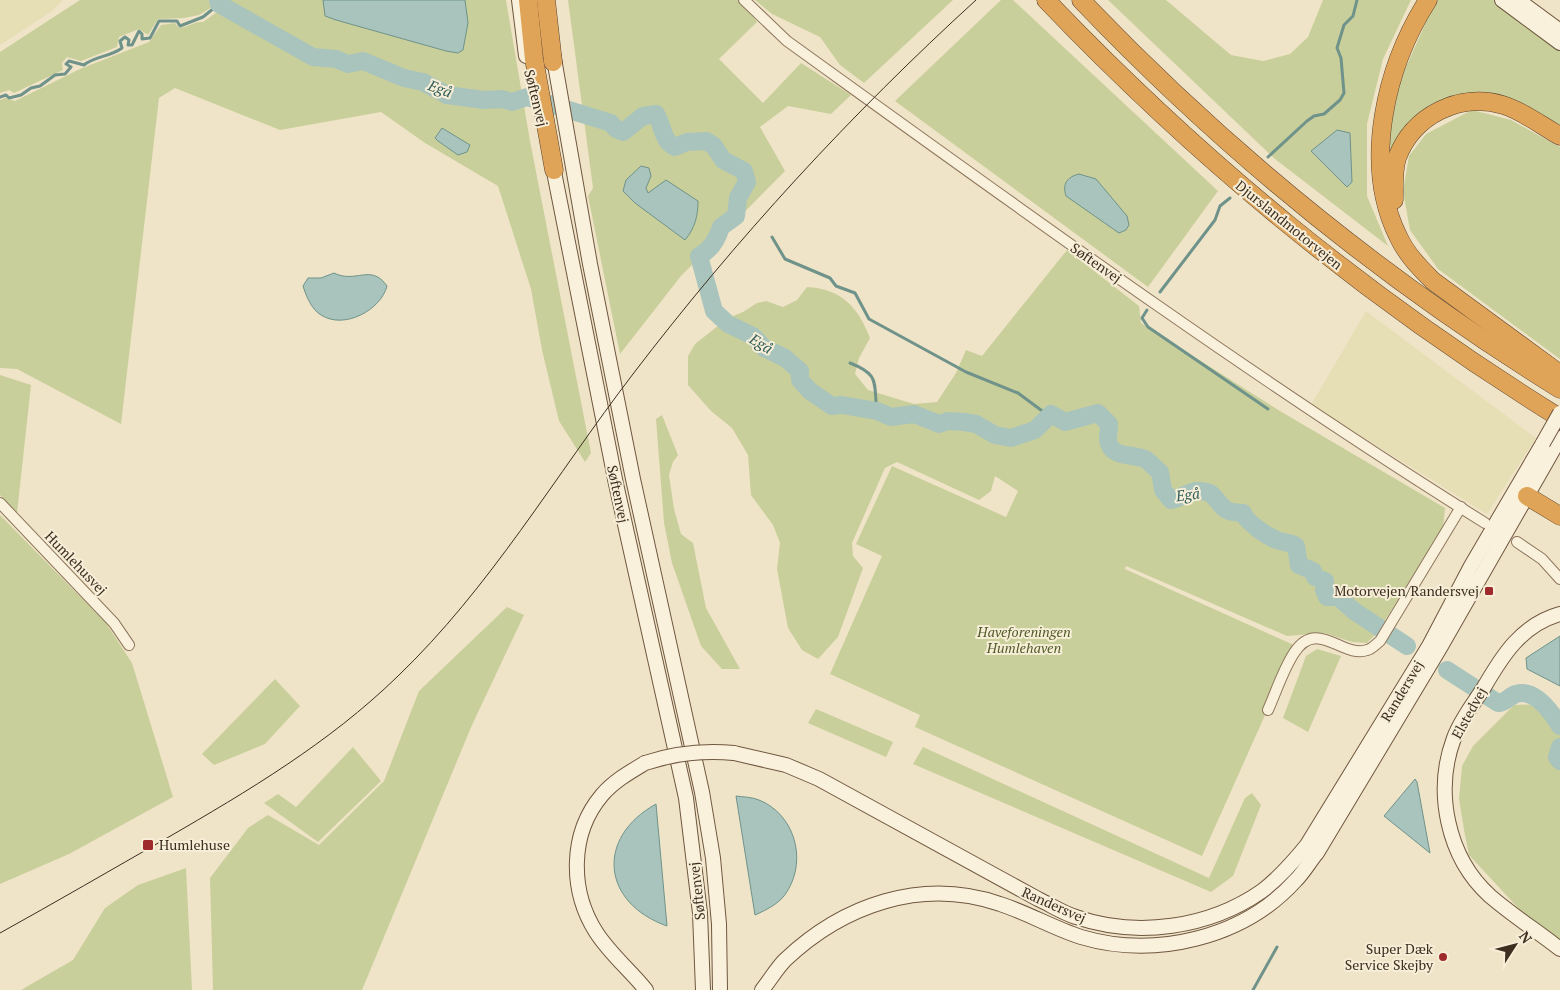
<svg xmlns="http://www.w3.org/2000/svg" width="1560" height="990" font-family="'PT Serif',serif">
<rect width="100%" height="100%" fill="#f0e4c8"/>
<!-- farmland -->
<g fill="#e6deb5">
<path d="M0 0H63L52 11 0 45Z"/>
<path d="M1366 311 1536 438 1487 514 1311 405Z"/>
</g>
<!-- green -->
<g fill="#c9cf9b">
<path d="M80 0H506L530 141 591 453 585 462 559 421 542 350 531 289 498 186 425 143 381 112 280 130 175 88 159 98 121 424 17 369 0 368V100L5 98 15 101 80 69 149 42 161 25 175 23 179 28C189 27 194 21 203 22L221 9 309 58 339 62 349 66 361 64 424 86 441 97 498 104 497 96 443 91 365 58 350 60 335 55H320L259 25 222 1 199 15 184 18 158 19 148 35 139 29 119 37 117 47 81 61 67 57 62 63 63 70 14 93 9 90 0 93V52Z"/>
<path d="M568 0H741L757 22 719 59 763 103 801 63 851 95 831 114 788 106 760 127 785 171 681 276 620 354 588 196 593 188Z"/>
<path d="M755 0H953L864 83 840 65 820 37 772 14Z"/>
<path d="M1001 0H1013L1218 191 1148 287 895 101Z"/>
<path d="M1108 0H1166L1231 55 1263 61 1290 54 1308 37 1323 0H1411L1383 59 1367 124V196L1388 246 1275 159Z"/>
<path d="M1436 0H1493L1560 48V132L1516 105 1445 102 1388 172 1389 122 1397 87Z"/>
<path d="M1472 110 1511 120 1560 147V359L1438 269 1410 230 1403 191 1409 156 1426 134Z"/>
<path d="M1067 250 1139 306 1141 323 1280 411 1445 508 1443 528 1377 633 1367 643 1352 642 1324 633 1287 636 1126 566 1125 569 1296 646 1202 856 915 727 920 715 830 674 882 556 856 544 892 466 1006 517 1018 491 995 476 991 491 979 500 897 462 885 468 852 543 853 556 863 568 838 637 818 659 802 650 788 628 777 569 780 543 773 525 751 495 748 455 732 428 711 411 688 385V356L695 344 728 318 743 312 757 303 766 301 783 307 797 300 807 287C842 289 858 307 870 338L859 358 855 374 868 390 914 404 937 402 956 373 966 350 982 356Z"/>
<path d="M0 375 31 385 17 513 0 495Z"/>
<path d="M662 415 678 455 673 462 669 475 674 509 681 534 693 543 706 608 740 669H722L701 646 672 563 664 523 656 419Z"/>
<path d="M0 515 106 623 132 663 173 797 69 854 0 884Z"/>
<path d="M507 607 524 615 472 725 362 990H213L210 878 248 828 268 815 319 845 384 781 419 691Z"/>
<path d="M1317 649 1341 656 1308 732 1283 718 1306 656Z"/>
<path d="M275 679 300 706 265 744 214 765 202 754Z"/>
<path d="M1545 704 1560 712V941L1519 909 1469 855 1464 830 1459 799 1462 766 1473 746 1514 705Z"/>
<path d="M816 709 893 742 886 757 808 723Z"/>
<path d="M353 747 381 781 318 842 264 803 278 794 296 807Z"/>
<path d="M923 747 1209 878 1245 798 1252 793 1261 805 1233 876 1211 892 913 764Z"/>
<path d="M186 868 192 990H21L73 960 105 908 138 885Z"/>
</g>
<!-- water -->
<g fill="#a9c4bc" stroke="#6f938a">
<path d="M323 0H465L468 23 463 50 458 53 446 51 336 20 325 16Z"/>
<path d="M442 128 470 145 467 152 458 155 438 141 435 138Z"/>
<path d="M1337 130 1350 133 1352 182 1347 187 1311 151Z"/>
<path d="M641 166 649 168 651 176 646 188 648 193 666 180 698 201C698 216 695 228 685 240L635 203 623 191 626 180Z"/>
<path d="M1079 174 1096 179 1127 216 1129 225 1126 230 1119 233 1066 196C1062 184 1067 177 1079 174Z"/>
<path d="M334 273C356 284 371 263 387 286 381 310 344 330 321 315 312 310 306 296 303 286L308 278H321Z"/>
<path d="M1560 636V686L1527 669 1526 658Z"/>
<path d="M1415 779 1417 782 1430 853 1384 816Z"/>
<path d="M736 796C743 797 752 797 759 800 794 814 807 858 788 890 781 903 768 909 755 915Z"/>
<path d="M656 804 667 926C602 903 595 838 656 804Z"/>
</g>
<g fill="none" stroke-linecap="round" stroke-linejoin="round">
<!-- stream -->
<g stroke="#6f938a" stroke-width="3">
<path d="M0 97 6 95 9 98 21 95 31 88 40 86 55 75 65 74 71 67 66 64 69 61 84 65C95 56 110 57 122 48L120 41 125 37 129 40 128 45H132L139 31 142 34V39L150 38 159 21H177L180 26 203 17 219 4"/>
<path d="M1268 157 1307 121 1314 116 1324 114 1340 100 1344 93 1341 58 1337 48 1344 25 1353 16 1357 0"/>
<path d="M772 237 785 259 830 278 836 286 855 293 869 319 966 372 1018 393 1049 416"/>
<path d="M1160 292 1215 220 1220 206 1230 198"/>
<path d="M1147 310 1142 318 1148 327 1268 409"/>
<path d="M850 363C881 375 873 383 877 411"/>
<path d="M1253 990 1277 947"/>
</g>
<!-- river -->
<g stroke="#a9c4bc" stroke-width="18">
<path d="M218 0 219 4 313 57 336 59 348 64 363 61 404 78 423 82 447 95 484 100 502 99 512 102 527 97 611 123 616 129 623 132 643 116 656 114C663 125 662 141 675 147L687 142 706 141 714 146 723 160 744 171 747 182 738 198 736 216 721 227C717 240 711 250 699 256L714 311 728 324 753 336 764 348 785 358 800 371V380L810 391 832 406 842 405 877 411 891 417 914 414 939 424 948 421 964 422 976 424 995 435 1011 438 1035 430 1051 414 1065 422 1098 413 1109 424C1110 430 1106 437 1109 444 1114 458 1134 454 1145 459 1150 462 1154 468 1160 472L1163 490 1171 500C1180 499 1187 492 1197 491 1215 490 1214 500 1225 509 1230 513 1237 512 1243 513 1246 522 1268 537 1277 540 1284 543 1290 542 1296 546L1299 565 1313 571 1315 577 1325 581 1324 590 1327 597H1338L1354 611 1407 646"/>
<path d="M1447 670 1498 703C1506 703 1509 696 1516 694 1535 688 1552 713 1560 726"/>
<path d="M1560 747 1557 757 1560 761"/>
</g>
<!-- street casing -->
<g stroke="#8d765c" stroke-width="12">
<g id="street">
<path d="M744 0 787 41C1016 206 1245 373 1485 523"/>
<path d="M0 503 114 623 129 645"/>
<path d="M1517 542 1542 559 1560 579"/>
<path d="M1268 710C1276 692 1283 670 1294 653 1317 617 1343 659 1367 650 1372 649 1376 644 1380 641L1461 507"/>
</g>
</g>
<!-- secondary casing -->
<g stroke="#6f573f" stroke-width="16">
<g id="secondary">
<path d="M519 0 526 56"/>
<path d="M1502 0 1560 43"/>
<path d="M1518 0 1560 31"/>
<path d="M553 53 590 264 633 479 702 792 713 858 719 924 720 990"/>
<path d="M552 162 616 484 686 798 700 913 703 990"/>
<path d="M1560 614C1521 625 1502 656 1483 689 1473 704 1460 721 1454 738 1434 791 1447 857 1490 896 1512 915 1537 931 1560 949"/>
<path d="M734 753 786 765 819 779 1038 899C1051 905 1063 913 1076 917 1137 938 1209 928 1262 891 1279 878 1294 861 1307 845L1429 646 1471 566 1543 443"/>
<path d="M645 763C630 772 614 781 602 795 569 834 570 891 596 932 610 954 630 970 646 990"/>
<path d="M762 990C770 980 777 968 785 960 843 905 922 877 1000 904 1028 913 1053 928 1081 937 1155 959 1244 938 1296 880 1304 872 1310 861 1317 853L1440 648 1560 438"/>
</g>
</g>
<!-- highway casing -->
<g stroke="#5b4430" stroke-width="19">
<g id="highway">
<path d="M528 0 534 59 554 170"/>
<path d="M546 0 553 62"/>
<path d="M1046 0C1202 163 1368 299 1560 418"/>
<path d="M1081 0C1223 149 1384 280 1560 389"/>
<path d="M1428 0C1386 66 1362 163 1398 236 1406 254 1420 268 1433 281L1560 374"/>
<path d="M1394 200C1394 186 1393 171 1397 158 1413 115 1460 92 1503 105 1523 111 1542 126 1560 136"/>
<path d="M1527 496 1560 516"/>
</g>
</g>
<!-- street -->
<use href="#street" stroke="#faf1dc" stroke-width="10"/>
<!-- secondary -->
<use href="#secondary" stroke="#faf1dc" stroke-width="14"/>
<!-- highway -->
<use href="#highway" stroke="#e0a458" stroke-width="18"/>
<!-- tram -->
<path stroke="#3d2e20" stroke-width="1" d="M0 933C56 902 111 870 167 838 248 791 329 743 397 677 490 588 555 476 633 374 736 239 851 114 976 0"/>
<!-- secondary-bridge casing -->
<g stroke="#6f573f" stroke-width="16" stroke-linecap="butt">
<g id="secondary-bridge">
<path d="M1543 443 1560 413"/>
<path d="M645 763C675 753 702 750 734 753"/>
</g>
</g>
<!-- secondary-bridge -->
<use href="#secondary-bridge" stroke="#faf1dc" stroke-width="14"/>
</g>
<!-- markers -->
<g fill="#9e2a2b" stroke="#f7eed8" stroke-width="2">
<rect x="1484" y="586" width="10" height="10" rx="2.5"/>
<rect x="142" y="839" width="12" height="12" rx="2.5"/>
<circle cx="1443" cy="957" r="5"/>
</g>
<g text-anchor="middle" stroke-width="4" stroke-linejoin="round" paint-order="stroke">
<!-- street labels -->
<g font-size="14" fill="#3d2e20" stroke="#f7eed8">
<text transform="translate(536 98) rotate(76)" y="5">Søftenvej</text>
<text transform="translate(1289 225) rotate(39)" y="5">Djurslandmotorvejen</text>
<text transform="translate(1096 263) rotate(35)" y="5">Søftenvej</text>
<text transform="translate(618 494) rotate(78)" y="5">Søftenvej</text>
<text transform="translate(76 563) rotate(46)" y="5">Humlehusvej</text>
<text transform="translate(1402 691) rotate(-59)" y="5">Randersvej</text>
<text transform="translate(1469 713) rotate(-61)" y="5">Elstedvej</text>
<text transform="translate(697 891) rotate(-96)" y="5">Søftenvej</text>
<text transform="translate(1054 905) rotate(24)" y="5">Randersvej</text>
</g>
<!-- poi labels -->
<g font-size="14" fill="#3d2e20" stroke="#f7eed8" text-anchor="end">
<text x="1479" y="596">Motorvejen/Randersvej</text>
<text x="159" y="850" text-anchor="start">Humlehuse</text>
<text x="1433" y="954">Super Dæk<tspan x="1433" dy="16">Service Skejby</tspan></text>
</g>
<!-- park labels -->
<g font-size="14" font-style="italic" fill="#4d5a26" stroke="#f7eed8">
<text x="1024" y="637">Haveforeningen<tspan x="1024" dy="16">Humlehaven</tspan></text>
</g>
<!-- water labels -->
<g font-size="15" font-style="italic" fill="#2f5d5a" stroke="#f7eed8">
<text transform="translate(440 89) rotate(21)" y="5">Egå</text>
<text transform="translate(761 344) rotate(31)" y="5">Egå</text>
<text transform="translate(1188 495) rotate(-8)" y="5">Egå</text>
</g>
</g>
<!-- north arrow -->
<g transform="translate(1515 945) rotate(54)" stroke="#f7eed8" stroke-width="4" paint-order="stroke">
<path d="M0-4L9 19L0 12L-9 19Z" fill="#3d2e20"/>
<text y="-8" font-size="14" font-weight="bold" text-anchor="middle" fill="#3d2e20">N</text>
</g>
</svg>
